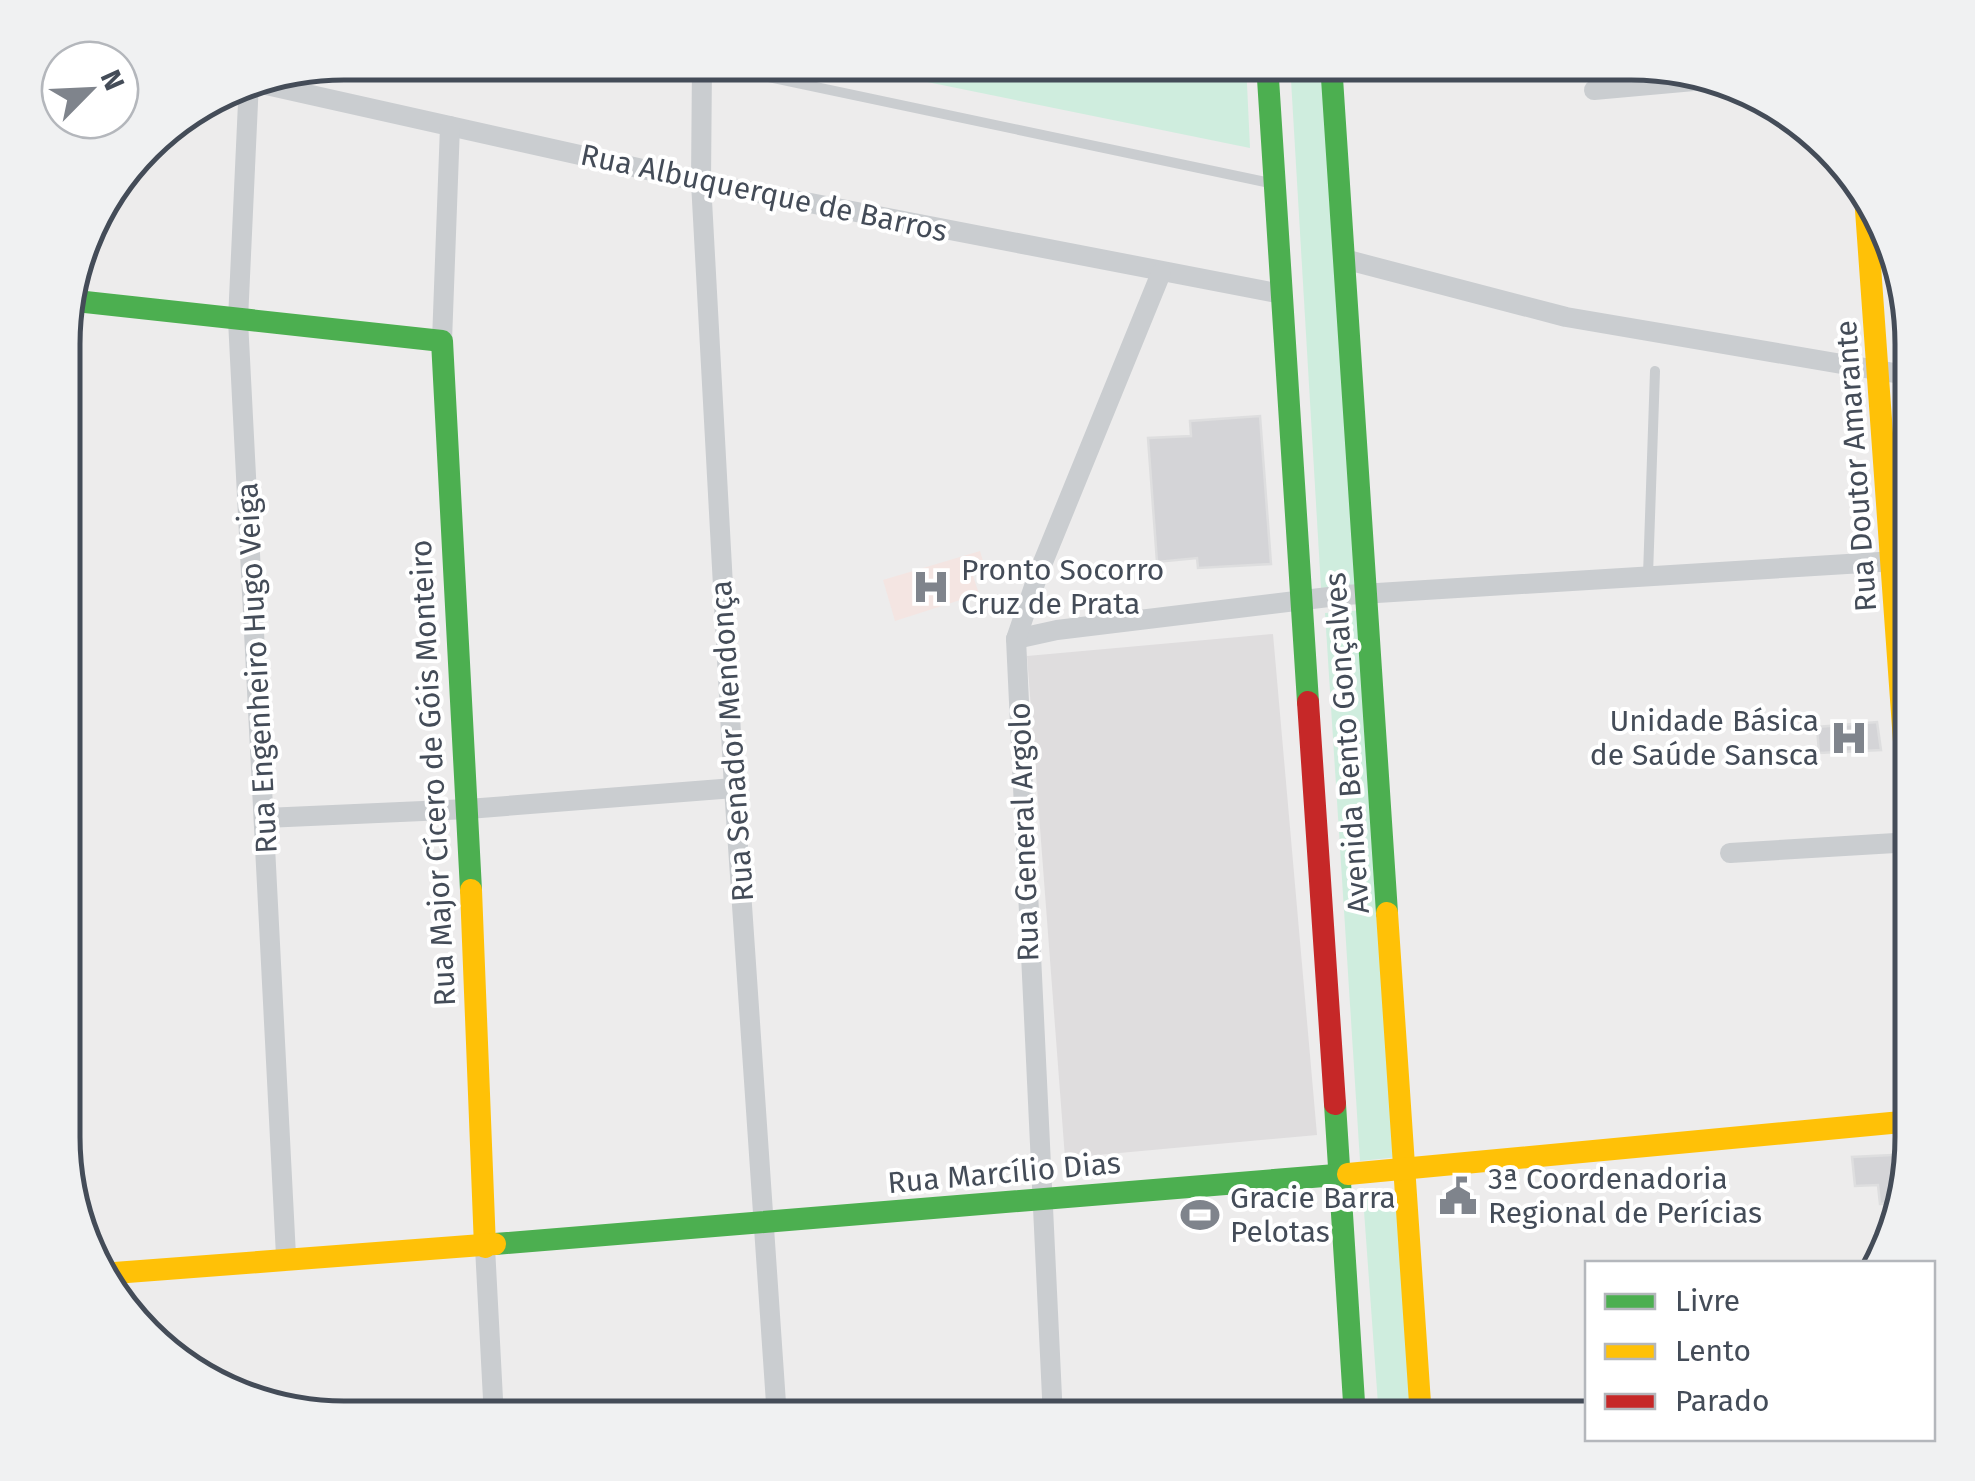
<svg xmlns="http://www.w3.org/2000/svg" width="1975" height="1481" font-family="'Fira Sans',sans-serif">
<rect width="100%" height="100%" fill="#edecec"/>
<!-- education -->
<path fill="#dfddde" d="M1273 634 1317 1135 1065 1158 1027 656Z"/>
<!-- medical -->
<path fill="#f4e5e2" d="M980 551 985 568 972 573 979 594 895 621 883 580Z"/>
<!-- green -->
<g fill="#cfedde">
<path d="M834 63H1246L1250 148Z"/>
<path d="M1290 63H1328L1360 585 1321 588Z"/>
<path d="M1364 610 1398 1157 1360 1161 1325 613Z"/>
<path d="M1400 1195 1416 1418H1379L1363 1197Z"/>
</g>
<!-- building -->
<g fill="#d4d4d7" stroke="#dededf" stroke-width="2.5">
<path d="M1260 416 1271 564 1198 568 1197 558 1157 562 1148 438 1191 436 1190 421Z"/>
<path d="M1877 722 1881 750 1819 753 1817 727Z"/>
<path d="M1912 1154 1901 1203 1880 1204 1878 1185 1855 1186 1852 1157Z"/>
</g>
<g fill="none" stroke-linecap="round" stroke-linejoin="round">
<!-- lane -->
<g stroke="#cacdd0" stroke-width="10">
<path d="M702 63 1270 183"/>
<path d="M1648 575 1655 371"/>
</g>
<!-- street -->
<g stroke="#cacdd0" stroke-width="20">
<path d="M702 63 701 182 734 788 777 1418"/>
<path d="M248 81 701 182 1282 294"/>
<path d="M249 81 238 320 286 1256"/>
<path d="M1594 90 1716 79"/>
<path d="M1344 259 1566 317 1912 376"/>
<path d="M442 341 450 126"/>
<path d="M1016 639 1057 630 1345 595 1912 560"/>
<path d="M265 818 468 809 734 788"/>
<path d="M1730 853 1912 842"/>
<path d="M485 1247 494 1418"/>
<path d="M1053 1418 1016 639 1039 572 1161 273"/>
</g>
<!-- fast -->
<g stroke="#4caf50" stroke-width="22">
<path d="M1267 63 1308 702"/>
<path d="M1331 63 1387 913"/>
<path d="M67 300 442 341 471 890"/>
<path d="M1335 1104 1355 1418"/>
<path d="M495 1244 1348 1174"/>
</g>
<!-- slow -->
<g stroke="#ffc107" stroke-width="22">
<path d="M1865 196 1912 853"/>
<path d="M471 890 485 1247"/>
<path d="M1387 913 1421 1418"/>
<path d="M1348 1174 1912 1121"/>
<path d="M101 1274 495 1244"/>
</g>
<!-- jam -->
<path stroke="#c62828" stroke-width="22" d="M1308 702 1335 1104"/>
</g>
<!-- icons -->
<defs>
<g id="hospital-bare" transform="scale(3)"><path d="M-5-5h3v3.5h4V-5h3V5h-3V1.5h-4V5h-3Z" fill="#7f848c" stroke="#fff" stroke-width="2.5" paint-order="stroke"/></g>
<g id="civic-bare" transform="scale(3)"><path d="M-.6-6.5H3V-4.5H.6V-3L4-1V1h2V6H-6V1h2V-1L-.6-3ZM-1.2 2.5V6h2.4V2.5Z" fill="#7f848c" stroke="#fff" stroke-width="2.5" paint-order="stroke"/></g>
<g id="stadium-bare" transform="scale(3)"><path d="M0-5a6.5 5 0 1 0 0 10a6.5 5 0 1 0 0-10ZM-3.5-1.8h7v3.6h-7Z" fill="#7f848c" stroke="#fff" stroke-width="2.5" paint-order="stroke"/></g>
</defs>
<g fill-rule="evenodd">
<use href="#hospital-bare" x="931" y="587"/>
<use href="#hospital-bare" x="1849" y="738"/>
<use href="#civic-bare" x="1458" y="1196"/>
<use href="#stadium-bare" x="1200" y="1215"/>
</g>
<g text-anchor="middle" stroke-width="8" stroke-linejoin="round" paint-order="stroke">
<!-- street labels -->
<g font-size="30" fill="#444c58" stroke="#fff">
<text transform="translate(764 193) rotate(12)" y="10">Rua Albuquerque de Barros</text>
<text transform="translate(1856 466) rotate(-94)" y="10">Rua Doutor Amarante</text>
<text transform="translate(257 668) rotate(-93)" y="10">Rua Engenheiro Hugo Veiga</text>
<text transform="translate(732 741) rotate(-94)" y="10">Rua Senador Mendonça</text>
<text transform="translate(1347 743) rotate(-94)" y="10">Avenida Bento Gonçalves</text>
<text transform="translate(433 773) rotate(-93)" y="10">Rua Major Cícero de Góis Monteiro</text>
<text transform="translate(1024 832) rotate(-92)" y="10">Rua General Argolo</text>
<text transform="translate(1004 1173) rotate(-5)" y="10">Rua Marcílio Dias</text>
</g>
<!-- poi labels -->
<g font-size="30" fill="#444c58" stroke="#fff" text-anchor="start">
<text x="961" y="580">Pronto Socorro<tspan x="961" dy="34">Cruz de Prata</tspan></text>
<text x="1819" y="731" text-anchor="end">Unidade Básica<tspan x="1819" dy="34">de Saúde Sansca</tspan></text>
<text x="1488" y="1189">3ª Coordenadoria<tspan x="1488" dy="34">Regional de Perícias</tspan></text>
<text x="1230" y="1208">Gracie Barra<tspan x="1230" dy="34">Pelotas</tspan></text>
</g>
</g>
<!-- crop -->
<path d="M0 0H1975V1481H0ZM344 80H1631A264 264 0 0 1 1895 344V1137A264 264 0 0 1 1631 1401H344A264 264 0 0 1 80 1137V344A264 264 0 0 1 344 80Z" fill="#f0f1f2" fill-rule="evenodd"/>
<path fill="none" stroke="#444c58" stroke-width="5" d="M344 80H1631A264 264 0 0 1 1895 344V1137A264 264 0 0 1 1631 1401H344A264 264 0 0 1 80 1137V344A264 264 0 0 1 344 80Z"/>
<!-- legend -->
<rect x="1585" y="1261" width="350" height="180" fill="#ffffff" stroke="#b4b7bc" stroke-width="2.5"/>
<rect x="1605" y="1294" width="50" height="15" fill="#4caf50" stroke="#b4b7bc" stroke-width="2.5"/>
<text x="1675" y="1311" font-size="30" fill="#444c58">Livre</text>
<rect x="1605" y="1344" width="50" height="15" fill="#ffc107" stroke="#b4b7bc" stroke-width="2.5"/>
<text x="1675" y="1361" font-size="30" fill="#444c58">Lento</text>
<rect x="1605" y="1394" width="50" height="15" fill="#c62828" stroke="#b4b7bc" stroke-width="2.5"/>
<text x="1675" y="1411" font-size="30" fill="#444c58">Parado</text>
<!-- north arrow -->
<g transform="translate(90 90) rotate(66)"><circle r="48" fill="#ffffff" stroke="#b4b7bc" stroke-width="2.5"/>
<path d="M0-8L18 38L0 25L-18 38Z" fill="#7f848c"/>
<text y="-15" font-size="28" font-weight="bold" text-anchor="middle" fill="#444c58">N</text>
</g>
</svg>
